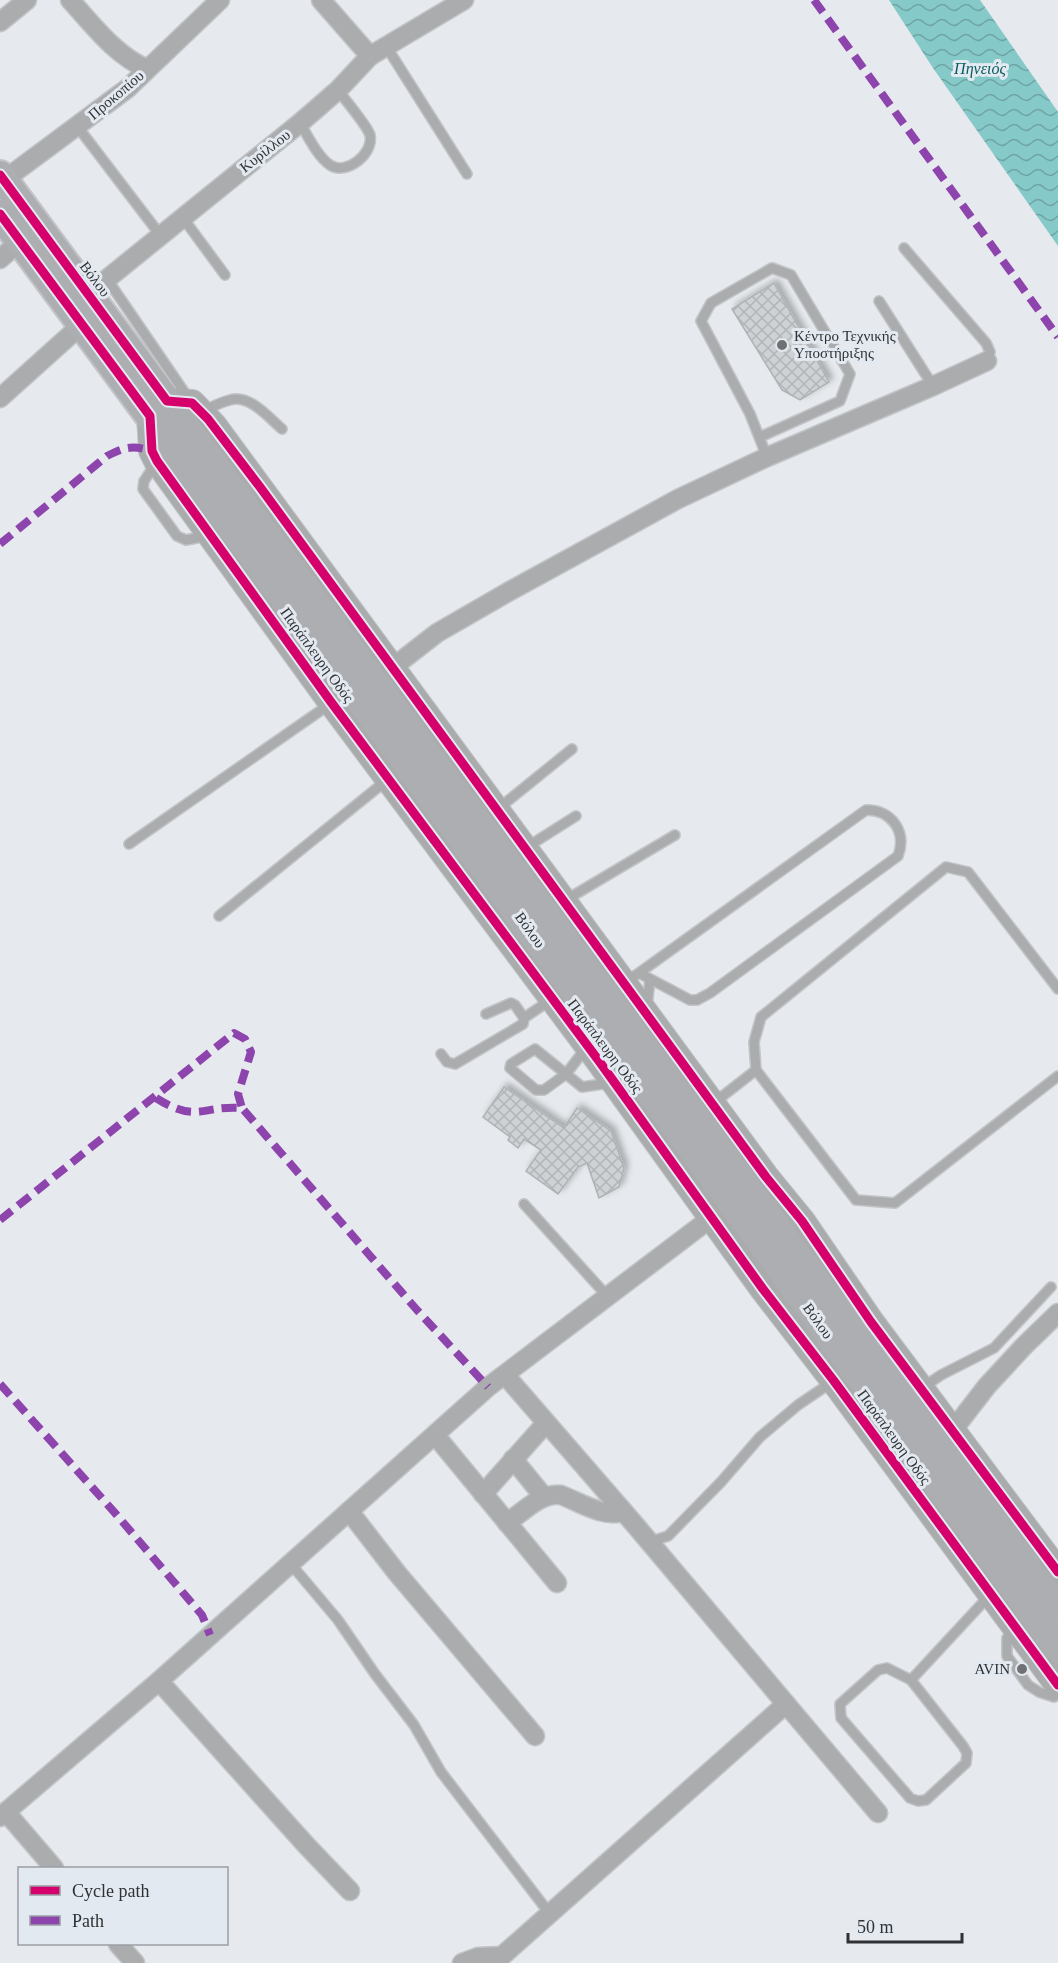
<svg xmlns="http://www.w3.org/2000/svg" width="1058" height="1963" font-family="Georgia,serif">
<defs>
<pattern id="water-waves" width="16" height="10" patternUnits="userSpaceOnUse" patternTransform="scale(1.5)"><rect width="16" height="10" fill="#86c9c9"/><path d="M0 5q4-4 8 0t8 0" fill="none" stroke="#6ea4a4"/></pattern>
<pattern id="building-cross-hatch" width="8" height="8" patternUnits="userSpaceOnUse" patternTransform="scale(1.5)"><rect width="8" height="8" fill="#ced2d4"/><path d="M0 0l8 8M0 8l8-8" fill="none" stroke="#b1b5b7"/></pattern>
<filter id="shadow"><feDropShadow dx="4" dy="-4" stdDeviation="3" flood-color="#0004"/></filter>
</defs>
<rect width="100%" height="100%" fill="#e6e9ed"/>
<!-- water -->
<path fill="url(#water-waves)" d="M889 0H980L1058 112V246L933 68Z"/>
<!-- building -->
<g fill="url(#building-cross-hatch)" stroke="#afb2b4" stroke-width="1.5" filter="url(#shadow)">
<path d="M774 283 829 382 800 400 782 390 732 309Z"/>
<path d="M504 1087 564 1128 577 1108 611 1131 624 1168 619 1187 599 1198 587 1163 578 1167 558 1194 526 1171 541 1150 524 1139 518 1148 508 1140 510 1137 483 1117Z"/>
</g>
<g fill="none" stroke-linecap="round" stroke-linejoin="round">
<!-- lane casing -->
<g stroke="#c2c4c7" stroke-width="12">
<g id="lane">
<path d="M386 46 467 174"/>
<path d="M300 123C308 136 317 156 330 165 346 176 374 154 370 135 367 125 345 100 338 90"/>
<path d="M77 126 161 236"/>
<path d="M183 218 225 275"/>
<path d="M904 248 986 343 990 352 987 361"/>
<path d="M107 279 189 399"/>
<path d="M879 301 933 386"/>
<path d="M203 411C212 407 221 402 230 400 250 394 269 418 282 429"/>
<path d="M760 437 840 401 850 374 791 275 772 268 711 303 701 321 750 414 767 457"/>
<path d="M156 463 144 481 143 489 177 536 186 540 207 536"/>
<path d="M499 808 572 749"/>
<path d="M129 844 330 704"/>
<path d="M527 847 576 816"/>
<path d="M564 901 675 835"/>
<path d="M219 916 387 780"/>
<path d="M626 982 639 973 866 810C892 810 907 832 898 856L710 993 697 1000H690L639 973"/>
<path d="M1058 989 968 872 946 867 761 1017 754 1042 756 1070 856 1200 895 1203 1058 1076"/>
<path d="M647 1007 650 979"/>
<path d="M486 1014 511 1003 515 1005 524 1018"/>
<path d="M586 1048 566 1074 582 1087 610 1083"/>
<path d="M535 1049 566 1074 544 1090H536L510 1068 511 1064Z"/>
<path d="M441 1054 447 1062 455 1064 523 1024 524 1018 552 999"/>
<path d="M715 1102 756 1070"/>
<path d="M524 1204 608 1297"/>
<path d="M922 1388 941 1375 994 1348 1051 1287"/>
<path d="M649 1542 668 1536 721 1482 760 1437 798 1405 832 1382"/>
<path d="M290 1563 338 1620 375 1674 414 1725 441 1772 550 1914"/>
<path d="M1007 1638V1656L1028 1685 1039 1692 1054 1697"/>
<path d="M887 1668 911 1680 963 1746 967 1753 966 1763 926 1800 918 1801 910 1798 841 1718 840 1704 878 1670Z"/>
<path d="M911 1680 989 1596"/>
</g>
</g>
<!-- street casing -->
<g stroke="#c2c4c7" stroke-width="21">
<g id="street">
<path d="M70 0C93 25 115 55 147 69"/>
<path d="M321 0 370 56"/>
<path d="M0 22 27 0"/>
<path d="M4 180 128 88 220 0"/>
<path d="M0 259 20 241"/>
<path d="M81 300 300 123 338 90 370 56 464 0"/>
<path d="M0 398 88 319"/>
<path d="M392 668 437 633 508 592 678 499 767 457 933 386 987 361"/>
<path d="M505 1375 636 1526 878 1813"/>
<path d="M435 1435 557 1583"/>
<path d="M946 1439 987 1386 1024 1346 1058 1313"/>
<path d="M513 1459 544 1497"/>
<path d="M483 1494 546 1423"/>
<path d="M349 1511 397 1573 535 1736"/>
<path d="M507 1523C523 1512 541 1492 561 1495 577 1501 608 1520 623 1511"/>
<path d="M159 1681 306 1845 350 1891"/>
<path d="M6 1812 54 1868"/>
<path d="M0 1817 159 1681 488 1387 711 1218"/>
<path d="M118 1944 135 1963"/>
<path d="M462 1963 478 1957 502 1956 786 1704"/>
</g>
</g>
<!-- secondary casing -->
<g stroke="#c2c4c7" stroke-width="28">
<path id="secondary" d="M1058 1572 871 1322 802 1221 766 1177 214 426 192 403 167 401 150 416 152 451 157 461 331 702 599 1061 763 1289 834 1381 1058 1685"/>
</g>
<!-- primary casing -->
<g stroke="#c2c4c7" stroke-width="32">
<g id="primary">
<path d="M0 175 1058 1609"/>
<path d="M0 214 778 1265 1058 1648"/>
</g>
</g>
<!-- lane -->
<use href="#lane" stroke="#aaacad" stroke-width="9"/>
<!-- street -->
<use href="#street" stroke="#aaacad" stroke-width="18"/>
<!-- secondary -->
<use href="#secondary" stroke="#aaabac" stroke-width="26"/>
<!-- primary -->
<use href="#primary" stroke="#adaeb1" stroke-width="28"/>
<!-- quiet -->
<g stroke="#8e44ad" stroke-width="8" stroke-dasharray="15 8" stroke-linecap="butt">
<path d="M814 0 1058 337"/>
<path d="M0 544 107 456C125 447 132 445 152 451"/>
<path d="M156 1098C197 1124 202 1105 242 1108L417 1310 488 1387"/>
<path d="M0 1220 234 1033 245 1039 251 1052 238 1094 242 1108"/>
<path d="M0 1384 115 1513 202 1615 210 1635"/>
</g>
<!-- cycleway casing -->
<g stroke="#e3e9f0" stroke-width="13">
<g id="cycleway">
<path d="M0 175 167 401 192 403 208 419 260 487 766 1177 802 1221 871 1322 1058 1572"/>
<path d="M0 214 150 416 152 451 157 461 331 702 599 1061 763 1289 834 1381 1058 1685"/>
</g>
</g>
<!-- cycleway -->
<use href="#cycleway" stroke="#d6006c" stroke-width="9"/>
</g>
<!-- markers -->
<g fill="#6f7175" stroke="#e3e9f0" stroke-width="2">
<circle cx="782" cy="345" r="6"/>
<circle cx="1022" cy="1669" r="6"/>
</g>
<g text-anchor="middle" stroke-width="6" stroke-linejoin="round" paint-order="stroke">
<!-- street labels -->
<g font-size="15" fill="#2f3134" stroke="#e3e9f0">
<text transform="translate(116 95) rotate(-40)" y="5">Προκοπίου</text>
<text transform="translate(265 151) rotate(-38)" y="5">Κυρίλλου</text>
<text transform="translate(95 279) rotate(53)" y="5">Βόλου</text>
<text transform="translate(317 655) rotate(54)" y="5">Παράπλευρη Οδός</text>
<text transform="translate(530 930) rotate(54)" y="5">Βόλου</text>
<text transform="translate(605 1046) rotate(53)" y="5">Παράπλευρη Οδός</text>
<text transform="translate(818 1321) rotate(54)" y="5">Βόλου</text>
<text transform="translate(894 1437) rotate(54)" y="5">Παράπλευρη Οδός</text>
</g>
<!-- poi labels -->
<g font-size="15" fill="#2f3134" stroke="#e3e9f0" text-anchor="start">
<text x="794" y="341">Κέντρο Τεχνικής<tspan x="794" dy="17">Υποστήριξης</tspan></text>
<text x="1010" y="1674" text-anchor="end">AVIN</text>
</g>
<!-- water labels -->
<g font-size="16" font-style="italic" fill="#0a5d5d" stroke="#e3e9f0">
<text x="980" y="74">Πηνειός</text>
</g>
</g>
<!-- legend -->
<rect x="18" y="1867" width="210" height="78" fill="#e3e9f0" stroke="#9b9fa5" stroke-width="1.5"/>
<rect x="30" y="1886" width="30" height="9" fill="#d6006c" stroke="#9b9fa5" stroke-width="1.5"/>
<text x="72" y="1897" font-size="18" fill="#2f3134">Cycle path</text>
<rect x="30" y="1916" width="30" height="9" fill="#8e44ad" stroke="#9b9fa5" stroke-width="1.5"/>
<text x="72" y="1927" font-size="18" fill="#2f3134">Path</text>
<!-- scale -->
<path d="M848 1933v9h114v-9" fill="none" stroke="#2f3134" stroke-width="3"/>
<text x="857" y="1933" font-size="18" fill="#2f3134" stroke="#e3e9f0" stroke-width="4.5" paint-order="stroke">50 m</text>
</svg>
